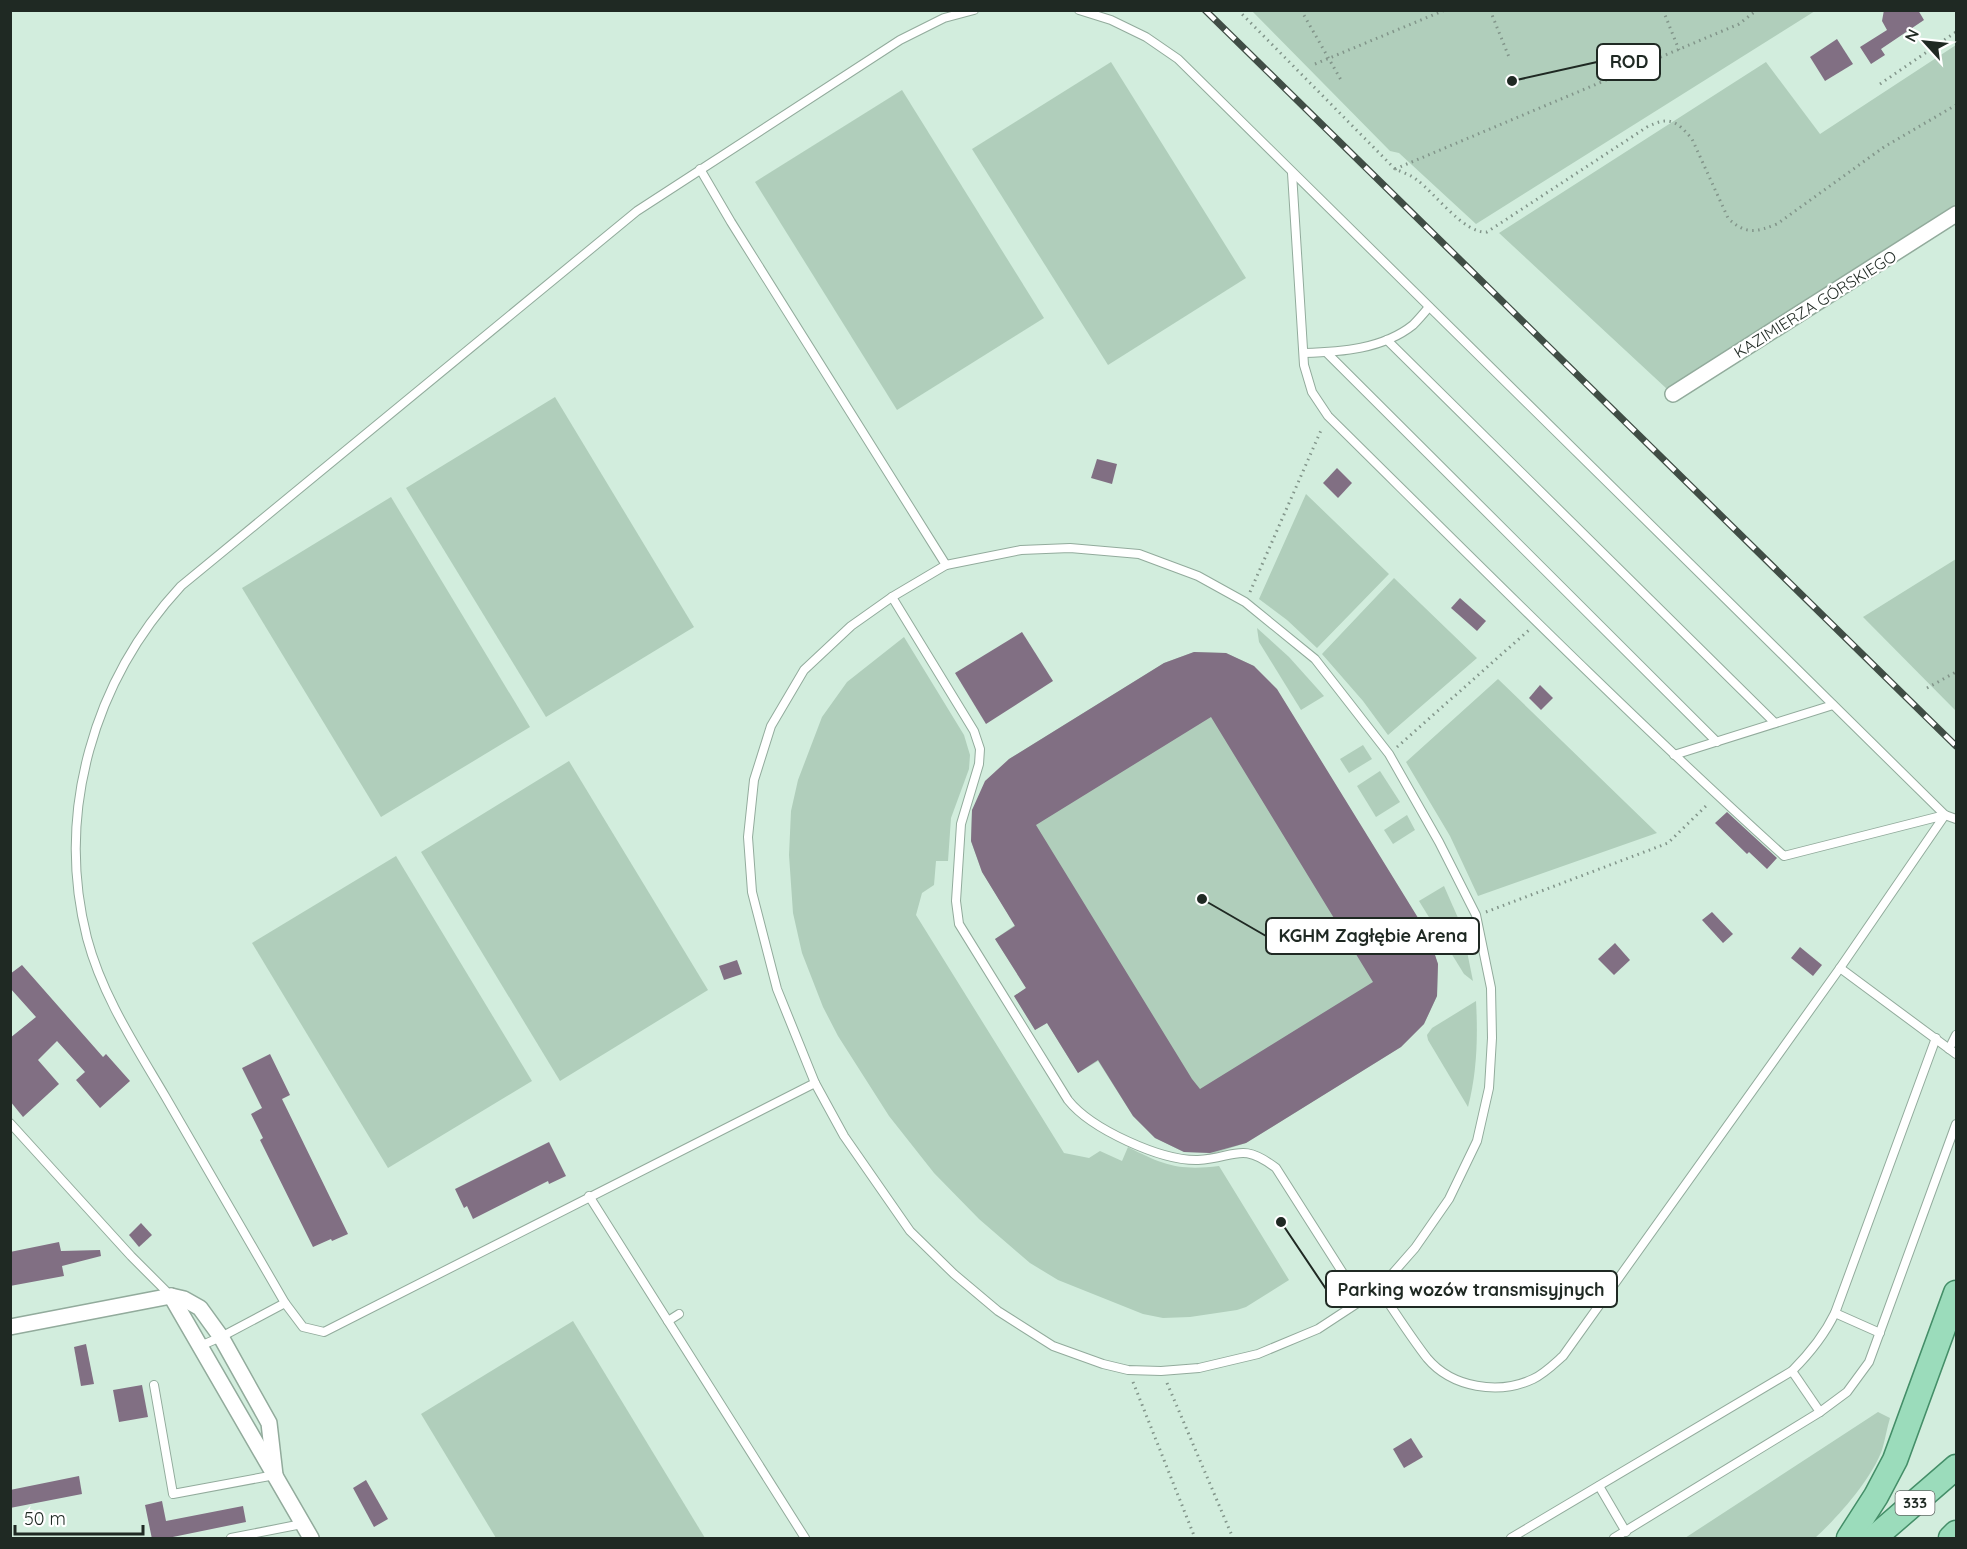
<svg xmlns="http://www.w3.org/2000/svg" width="1967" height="1549" font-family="Quicksand,sans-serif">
<rect width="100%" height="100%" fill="#d2eddd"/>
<!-- green -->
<g fill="#b0cebb">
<path d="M1252 11H1815L1476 224 1399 153 1390 151Z"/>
<path d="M1956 45V204L1667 389 1499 233 1766 62 1820 134Z"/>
<path d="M1111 62 1246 278 1108 365 972 149Z"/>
<path d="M902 90 1044 318 897 410 755 182Z"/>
<path d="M555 397 694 627 546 717 406 488Z"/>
<path d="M1306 494 1389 574 1317 648 1287 620 1259 599Z"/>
<path d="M391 497 530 727 381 817 242 588Z"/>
<path d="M1956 559V711L1863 617Z"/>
<path d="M1394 578 1477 658 1388 735 1363 701 1322 654Z"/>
<path d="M1257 628 1289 657 1324 696 1301 710 1259 642Z"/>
<path d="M904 637 964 735 970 755 969 769 951 818 948 861H936L934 885 922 893 916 915 1064 1153 1089 1158 1100 1151 1122 1161 1128 1147C1163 1165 1179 1171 1219 1166L1289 1280 1246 1307 1237 1310 1190 1317 1163 1318 1143 1314 1058 1280 1030 1263 979 1219 934 1173 889 1116 838 1036 823 1007 802 953 793 913 789 855 791 811 798 780 822 717 847 682Z"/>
<path d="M1194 652 1226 653 1254 666 1428 934 1438 964 1437 996 1424 1024 1401 1047 1246 1143 1215 1153 1184 1152 1155 1138 1133 1116 1098 1061 1078 1073 1047 1023 1035 1030 1014 996 1026 988 995 939 1015 925 982 872 971 841 972 810 1009 759 1164 663Z"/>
<path d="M1498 679 1657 833 1478 896 1450 836 1406 762Z"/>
<path d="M1363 745 1372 759 1349 773 1340 759Z"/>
<path d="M569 761 708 990 560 1081 421 852Z"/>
<path d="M1380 771 1400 802 1376 817 1357 786Z"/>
<path d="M1407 815 1415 830 1393 844 1384 830Z"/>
<path d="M396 856 532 1081 388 1168 252 943Z"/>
<path d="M1444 886 1462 927 1473 981 1464 974 1419 901Z"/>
<path d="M1476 1001C1478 1037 1477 1072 1468 1107L1428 1040 1427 1035 1432 1028Z"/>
<path d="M573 1321 705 1538H496L421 1414Z"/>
<path d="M1878 1412 1890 1418C1887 1428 1885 1440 1882 1450 1871 1480 1838 1517 1815 1538H1685Z"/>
</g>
<!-- building -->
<g fill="#816f83" fill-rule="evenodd">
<path d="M1884 10H1918L1924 20 1881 49 1885 55 1871 64 1860 47 1887 30 1882 21Z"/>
<path d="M1837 39 1853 64 1825 81 1810 57Z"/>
<path d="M1097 459 1117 464 1112 484 1091 478Z"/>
<path d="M1337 468 1352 483 1338 498 1323 483Z"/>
<path d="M1460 598 1486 621 1477 631 1451 608Z"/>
<path d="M1022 632 1053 681 986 724 955 673Z"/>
<path d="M1194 652 1226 653 1254 666 1277 689 1428 934 1438 964 1437 996 1424 1024 1401 1047 1246 1143 1210 1153 1184 1152 1155 1138 1133 1116 1098 1060 1078 1073 1047 1023 1035 1030 1014 996 1026 988 995 939 1015 926 982 872 971 841 972 810 985 781 1009 759 1164 663ZM1211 717 1373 982 1200 1089 1192 1079 1036 825Z"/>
<path d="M1540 685 1553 698 1541 710 1529 698Z"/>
<path d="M1727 812 1777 858 1767 869 1749 852 1747 854 1715 823Z"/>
<path d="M1712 912 1733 934 1723 943 1702 920Z"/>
<path d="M1615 943 1630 960 1614 975 1598 959Z"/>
<path d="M1800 947 1822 965 1813 976 1791 958Z"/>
<path d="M737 960 742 974 724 980 719 966Z"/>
<path d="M22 965 103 1057 106 1054 130 1081 100 1108 76 1080 85 1072 57 1041 38 1060 59 1084 23 1117 10 1101V1038L36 1017 10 988V974Z"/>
<path d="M270 1054 290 1095 282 1099 348 1234 332 1241 331 1239 313 1247 260 1140 263 1138 251 1114 262 1108 242 1068Z"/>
<path d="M549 1142 566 1176 549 1184 548 1181 473 1219 467 1206 464 1208 455 1189Z"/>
<path d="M141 1223 152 1235 139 1247 129 1235Z"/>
<path d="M59 1242 61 1251 100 1250 101 1256 62 1266 64 1276 10 1286V1252Z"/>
<path d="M86 1344 94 1384 81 1386 74 1347Z"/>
<path d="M142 1385 148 1417 119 1422 113 1390Z"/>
<path d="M1411 1438 1423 1457 1404 1468 1393 1449Z"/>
<path d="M79 1476 82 1494 10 1508V1490Z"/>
<path d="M366 1480 388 1519 374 1527 353 1488Z"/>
<path d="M162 1501 166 1521 243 1506 246 1522 163 1539H152L145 1505Z"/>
</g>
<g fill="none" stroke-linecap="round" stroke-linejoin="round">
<!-- lane casing -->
<g stroke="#92ab9c" stroke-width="10">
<g id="lane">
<path d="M1079 10 1111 20 1146 37 1178 59 1945 815 1956 819"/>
<path d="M700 169 731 222 946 565"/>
<path d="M1292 173 1304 365 1312 392 1328 416C1478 564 1627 714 1784 856L1945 815 1840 968 1563 1356C1554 1364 1544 1374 1533 1379 1499 1395 1452 1388 1427 1358 1410 1336 1395 1312 1379 1289"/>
<path d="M1387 340 1775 723"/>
<path d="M1304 353C1341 352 1383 349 1413 325 1418 320 1424 313 1429 307"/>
<path d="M1327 353 1717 742"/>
<path d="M1070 548 1139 554 1198 576 1245 602 1315 659 1389 754 1439 842 1476 915 1491 988 1492 1038 1489 1088 1477 1141 1449 1199 1415 1248 1379 1289 1318 1329 1258 1354 1199 1368 1161 1371 1128 1370 1103 1364 1053 1346 998 1311 954 1274 910 1231 844 1136 815 1083 777 989 752 892 748 837 754 780 771 726 804 670 851 626 892 597 946 565 1021 550Z"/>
<path d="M892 597 974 731 980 749 979 764 961 824 956 901 959 924 1068 1100C1091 1129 1161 1161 1198 1160 1235 1158 1241 1141 1276 1168L1360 1300"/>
<path d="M1674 755 1833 705"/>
<path d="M1840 968 1956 1054"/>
<path d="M1949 1049 1956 1035"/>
<path d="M10 1123 131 1256 171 1296"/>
<path d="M589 1196 805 1538"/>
<path d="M285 1303C245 1234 205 1165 165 1096 135 1045 102 995 87 938 55 812 94 680 181 586L637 211 900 40 944 18 974 10"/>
<path d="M1835 1313 1880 1333"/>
<path d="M668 1321 679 1314"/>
<path d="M200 1346 221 1337 285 1303 303 1327 324 1332 815 1083"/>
<path d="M1792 1371 1820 1412"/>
<path d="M154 1385 173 1494 275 1475"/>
<path d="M1599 1486 1626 1532"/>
<path d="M231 1538 302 1524"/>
<path d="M1511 1538 1792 1371C1810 1353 1824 1336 1835 1313L1936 1038"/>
<path d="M1614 1538 1820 1412 1847 1392 1869 1362 1956 1124"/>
</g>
</g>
<!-- street casing -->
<g stroke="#92ab9c" stroke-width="18">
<g id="street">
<path d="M1673 394 1956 214"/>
<path d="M171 1296 311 1538"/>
<path d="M10 1327 171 1296 184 1299 200 1308 221 1337 269 1423 275 1475"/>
</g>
</g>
<!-- primary casing -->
<g stroke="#448e68" stroke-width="27">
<g id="primary">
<path d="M1849 1538 1876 1496 1895 1460 1956 1293"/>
<path d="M1874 1538 1956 1467"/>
<path d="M1951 1538 1956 1533"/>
</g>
</g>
<!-- path -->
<g stroke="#82958a" stroke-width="3" stroke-dasharray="1.5 4.5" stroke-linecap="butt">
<path d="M1238 10 1395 169C1402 172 1411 175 1417 180 1435 193 1464 234 1487 232L1647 127C1669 116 1676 120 1692 139L1728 218C1745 235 1757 232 1777 224L1884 147 1956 105"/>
<path d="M1301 10 1341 80"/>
<path d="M1490 10 1509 57"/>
<path d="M1663 10 1679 50"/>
<path d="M1315 64 1445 10"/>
<path d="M1880 84 1956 32"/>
<path d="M1395 169 1739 24 1757 10"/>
<path d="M1250 592 1322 428"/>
<path d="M1927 688 1956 672"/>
<path d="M1397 747 1529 630"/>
<path d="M1486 912 1668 843 1709 803"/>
<path d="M1133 1382 1195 1538"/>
<path d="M1167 1383 1233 1538"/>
</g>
<!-- lane -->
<use href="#lane" stroke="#fff" stroke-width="8"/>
<!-- street -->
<use href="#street" stroke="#fff" stroke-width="15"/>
<!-- primary -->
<use href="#primary" stroke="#9bdcbb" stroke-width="24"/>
<!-- rail casing -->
<g stroke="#404d45" stroke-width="7">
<path id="rail" d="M1205 10 1956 746"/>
</g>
<!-- rail -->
<use href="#rail" stroke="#fff" stroke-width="4.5" stroke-dasharray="14" stroke-linecap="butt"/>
</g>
<g text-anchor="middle" stroke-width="4.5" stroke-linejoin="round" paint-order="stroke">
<!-- shield labels -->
<rect fill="#fff" stroke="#626965" stroke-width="1.5" x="1895.5" y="1491" width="39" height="24" rx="4.5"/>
<g font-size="15" font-weight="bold" fill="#1f2923">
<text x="1915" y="1508">333</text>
</g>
<!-- street labels -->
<g font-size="16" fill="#1f2923" stroke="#fff">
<text transform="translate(1815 304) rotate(-32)" y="6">KAZIMIERZA GÓRSKIEGO</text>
</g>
</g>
<!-- callouts -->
<path fill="none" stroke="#1f2923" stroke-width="2" d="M1512 81L1597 62M1202 899L1266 936M1281 1222L1326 1289"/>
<g fill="#1f2923" stroke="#fff" stroke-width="2">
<circle cx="1512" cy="81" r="6"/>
<circle cx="1202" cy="899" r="6"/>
<circle cx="1281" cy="1222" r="6"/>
</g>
<g fill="#fff" stroke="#1f2923" stroke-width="2">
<rect x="1597" y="44" width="63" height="36" rx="6"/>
<rect x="1266" y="918" width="213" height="36" rx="6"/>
<rect x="1326" y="1271" width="291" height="36" rx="6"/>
</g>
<g font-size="18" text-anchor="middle" font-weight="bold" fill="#1f2923">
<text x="1629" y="68">ROD</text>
<text x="1373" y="942">KGHM Zagłębie Arena</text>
<text x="1471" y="1296">Parking wozów transmisyjnych</text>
</g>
<!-- border -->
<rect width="1967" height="1549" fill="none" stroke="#1f2923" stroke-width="24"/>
<!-- north arrow -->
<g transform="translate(1925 42) rotate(297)" stroke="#ffffff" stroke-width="4.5" paint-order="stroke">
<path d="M0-4.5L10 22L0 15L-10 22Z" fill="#1f2923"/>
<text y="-9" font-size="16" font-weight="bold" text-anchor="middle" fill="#1f2923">N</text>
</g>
<!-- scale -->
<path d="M15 1525v9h128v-9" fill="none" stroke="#1f2923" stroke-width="3"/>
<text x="24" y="1525" font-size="18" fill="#1f2923" stroke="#ffffff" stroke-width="4.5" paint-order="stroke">50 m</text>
</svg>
